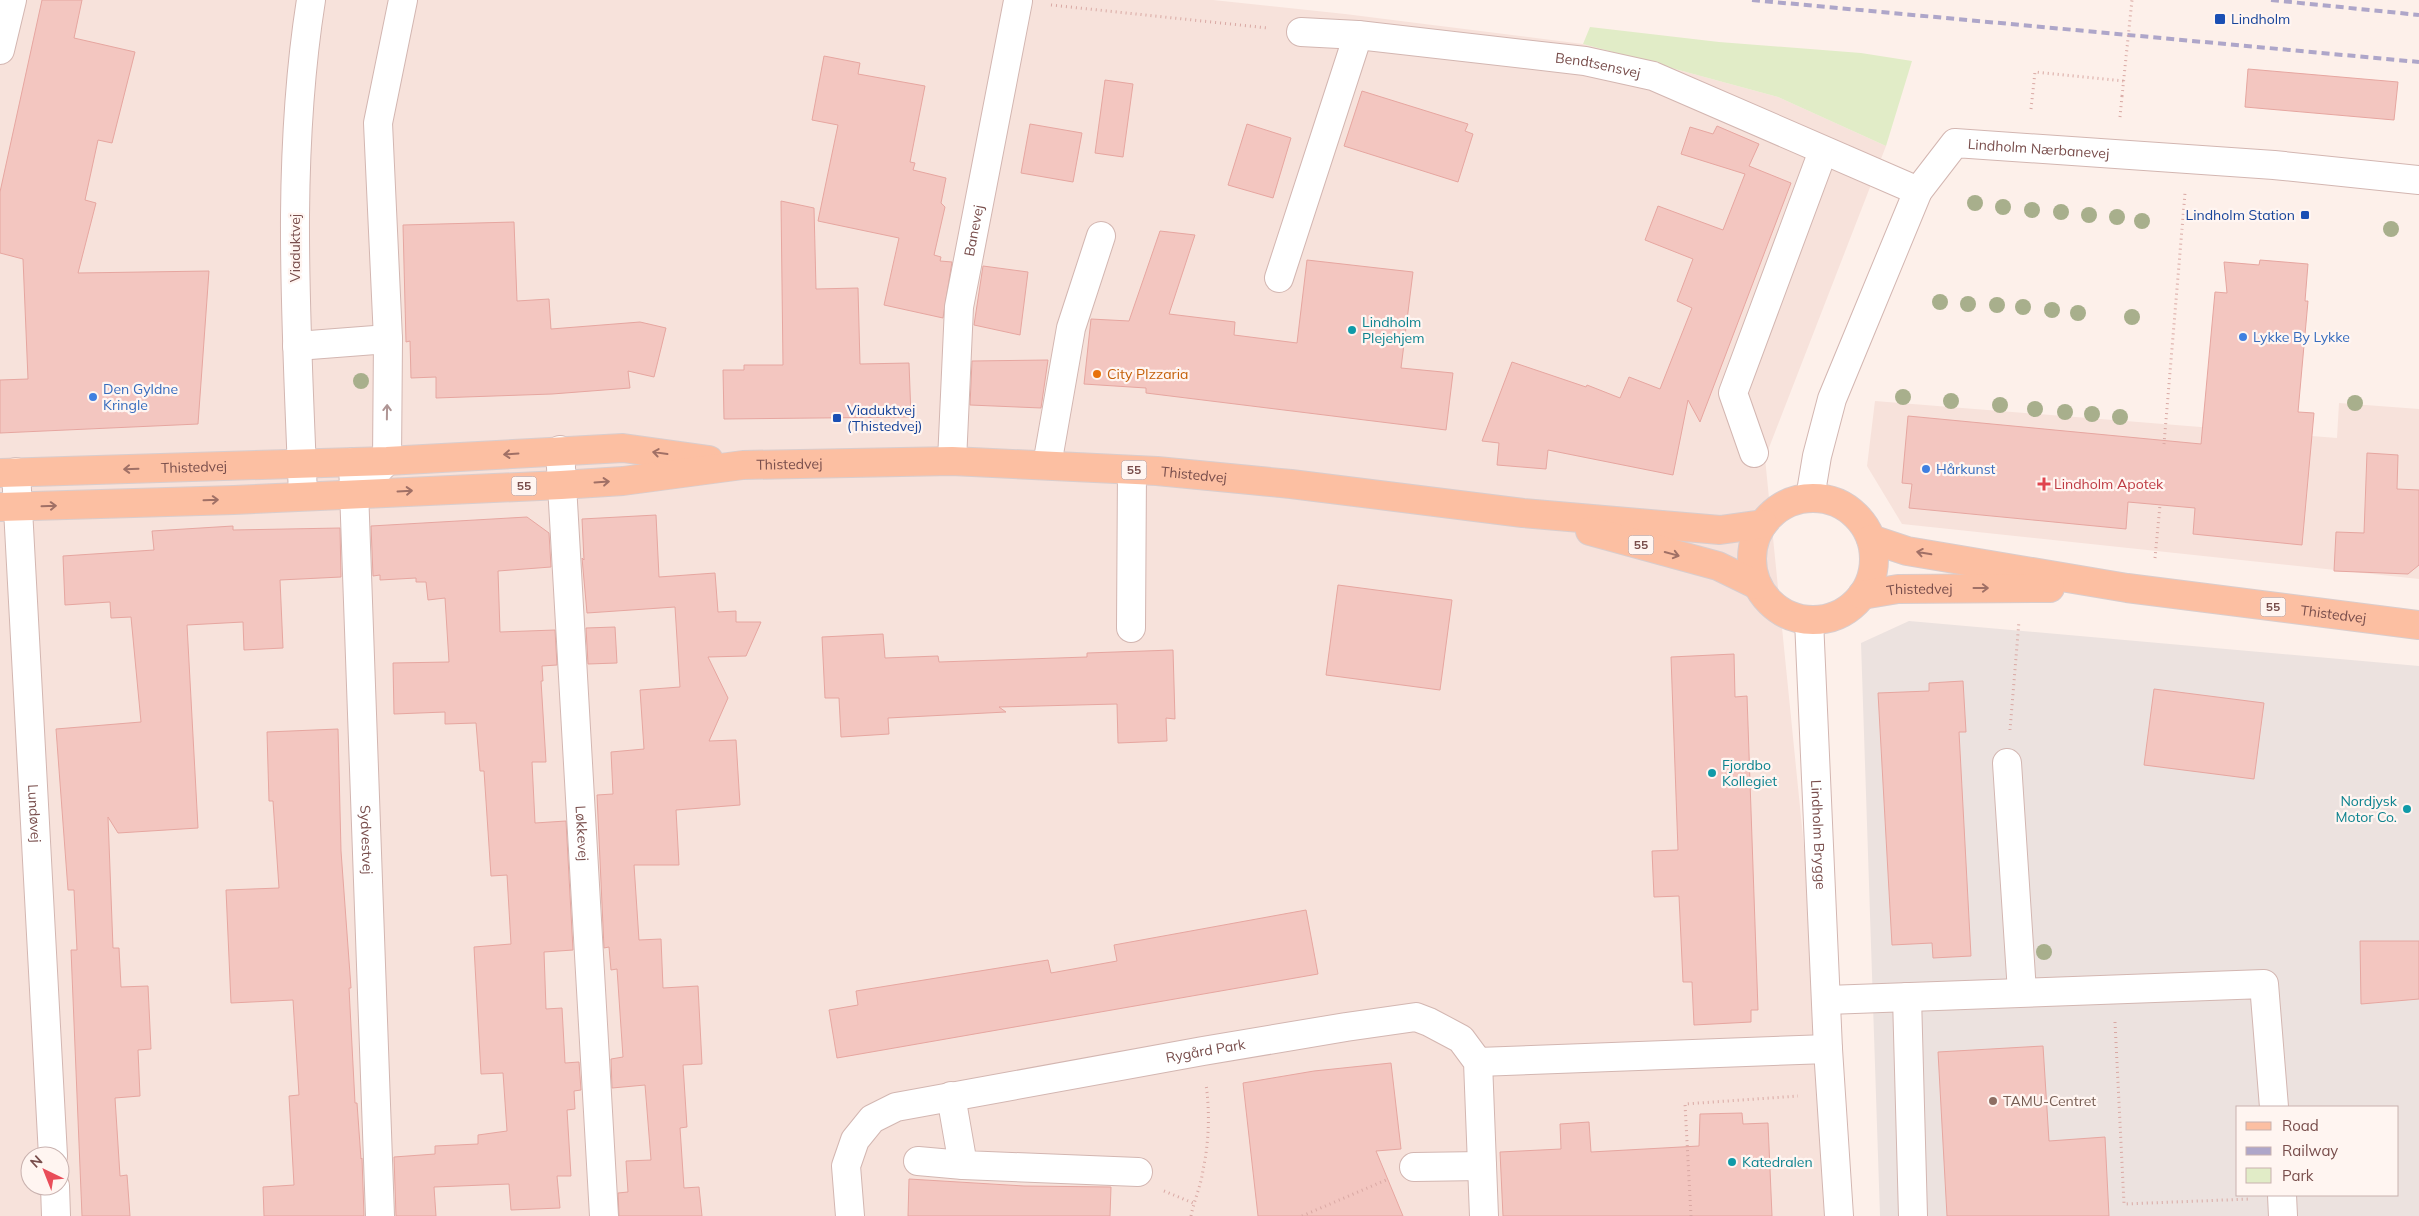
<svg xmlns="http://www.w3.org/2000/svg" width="2419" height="1216" font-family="Mulish,sans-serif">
<rect width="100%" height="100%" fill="#fdf0ea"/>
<!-- residential -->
<g fill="#f7e2db" fill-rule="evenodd">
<path d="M0 0H1213L1345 14 1583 44 1778 97 1886 146 1765 458 1841 1216H0ZM30 1156H60V1186H30Z"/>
<path d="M1875 401 2337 438 2339 403 2419 409V579L1902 524 1867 466Z"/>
</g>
<!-- industrial -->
<path fill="#ece2df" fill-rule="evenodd" d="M1909 621 2419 666V1216H1880L1861 643ZM2238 1107H2398V1195H2238Z"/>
<!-- green -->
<path fill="#e1ecc7" d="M1590 27 1719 42 1861 53 1912 61 1886 146 1778 97 1583 44Z"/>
<!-- building -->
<g fill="#f3c6c0" stroke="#e6a6a0">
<path d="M42 0H82L74 38 135 52 112 143 98 140 85 200 96 203 78 273 209 271 198 424 0 433V380L28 379 23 259 0 253V192Z"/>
<path d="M824 56 860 63 858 74 925 86 910 162 915 163 913 170 946 178 941 203 945 207 934 255 941 257 940 261 952 262 943 318 884 305 899 238 818 221 838 125 812 120Z"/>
<path d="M2248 69 2398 82 2394 120 2245 107Z"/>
<path d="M1105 80 1133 84 1123 157 1095 153Z"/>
<path d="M1362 91 1468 124 1465 131 1473 134 1458 182 1344 146Z"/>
<path d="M1030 124 1082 133 1073 182 1021 173Z"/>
<path d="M1247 124 1291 138 1273 198 1228 185Z"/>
<path d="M1717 126 1759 144 1749 166 1791 183 1700 422 1688 400 1673 475 1548 450 1546 469 1497 465 1499 443 1482 441 1512 362 1586 387 1587 385 1620 398 1629 377 1660 389 1692 308 1677 301 1693 259 1645 240 1658 206 1723 230 1745 174 1681 154 1690 127 1713 134Z"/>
<path d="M781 201 814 208 816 289 858 288 860 364 909 363 911 417 724 419 723 370H744V365H783Z"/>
<path d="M514 222 517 301 549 299 551 329 640 322 666 328 654 377 628 371 630 388 552 394 436 398V377L411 378 410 341 406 342 403 225Z"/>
<path d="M1160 231 1195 235 1169 314 1235 322 1234 335 1297 343 1307 260 1413 272 1401 368 1453 373 1446 430 1146 393V388L1084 384 1091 319 1129 321Z"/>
<path d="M2260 260 2308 264 2305 301H2308L2298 412 2314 413 2302 545 2193 534 2195 508 2128 502 2126 529 1909 508 1912 484 1902 483 1908 416 2201 444 2215 292 2227 293 2224 262 2259 265Z"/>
<path d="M983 266 1028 272 1020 335 974 325Z"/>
<path d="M1048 360 1041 408 970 405 972 361Z"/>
<path d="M2367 453 2398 455 2397 489 2419 490V565L2408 574 2334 571 2336 532 2364 533Z"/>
<path d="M656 515 659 577 715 573 718 612 736 611V622H761L746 656 708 657 728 698 709 741 736 740 740 805 676 810 679 865H634L639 940 661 939 663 988 698 986 702 1064 683 1065 687 1127 680 1128 684 1188 699 1187 702 1216H619L618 1193 628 1192 626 1161 651 1160 645 1085 612 1088 611 1059 623 1057 617 969 611 970 609 947 604 948 597 795 613 794 611 752 644 749 640 690 680 687 675 607 587 613 582 558 584 560 582 519Z"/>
<path d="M527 517 549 533 551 567 498 571 500 632 555 630 557 665 542 666 543 681H541L546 762H532L535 823 566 821 573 950 544 952 546 1009 562 1008 565 1063 579 1062 581 1090 574 1091 575 1109 567 1110 571 1176H557L560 1208 511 1210 509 1184 434 1187 436 1216H396L394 1157 435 1154V1146L478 1144V1135L507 1131 503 1073 481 1074 474 947 511 944 507 875 491 876 484 771H480L476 723 445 724V712L394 714 393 663 449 662 445 598 428 600 426 582H416V578L380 580V575L373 576 371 526Z"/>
<path d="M233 526V530L340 528 341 577 280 580 283 648 244 650 243 622 187 625 198 828 118 833 108 817 113 948H119L121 987 148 986 151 1049 138 1050 140 1096 115 1098 120 1176 127 1175 130 1216H82L71 950H77L74 890H68L56 729 141 722 131 617 111 618 110 602 65 605 63 556 154 550 152 531Z"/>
<path d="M1338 585 1452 600 1440 690 1326 675Z"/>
<path d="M615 627 617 663 588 664 586 628Z"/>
<path d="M883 634 885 658 938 656 939 662 1087 657V653L1173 650 1175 719 1166 718 1167 741 1118 743 1117 704 999 707 1006 712 888 718 889 734 841 737 839 698H825L822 637Z"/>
<path d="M1734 654 1735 697 1747 696 1758 1010H1751V1022L1694 1025 1692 982H1683L1679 896 1654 897 1652 851 1678 850 1671 657Z"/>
<path d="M1963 681 1966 732H1959L1971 956 1933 958 1932 943 1892 945 1878 693 1929 691V683Z"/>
<path d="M2154 689 2264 703 2254 779 2144 765Z"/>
<path d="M338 729 341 851 351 988H349L355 1103H357L361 1159 362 1158 364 1216H264L263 1187 294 1185 289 1096 299 1095 293 1000 231 1003 226 890 279 888 273 801H269L267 732Z"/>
<path d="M1306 910 1318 974 837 1058 829 1010 858 1005 856 991 1048 960 1051 973 1117 961 1114 945Z"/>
<path d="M2360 941H2419V999L2361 1004Z"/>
<path d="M2043 1046 2049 1141 2105 1137 2109 1216H1947L1938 1052Z"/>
<path d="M1391 1063 1401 1149 1376 1151 1403 1216H1258L1243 1083 1314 1071Z"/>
<path d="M1742 1113 1743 1124 1768 1123 1772 1216H1503L1500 1152 1561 1149 1560 1124 1589 1122 1591 1152 1699 1146 1700 1114Z"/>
<path d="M909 1179 1024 1186 1111 1187 1110 1216H908Z"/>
</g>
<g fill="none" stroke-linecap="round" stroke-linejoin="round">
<!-- minor casing -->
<g stroke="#d3b6b1" stroke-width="30">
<g id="minor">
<path id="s1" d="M1301 32 1358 35 1585 61 1653 76 1918 191"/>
<path d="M0 50 12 0"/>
<path d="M1279 278 1358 35"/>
<path d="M297 346 388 339"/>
<path id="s2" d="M560 450 604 1216"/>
<path d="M1754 453 1733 393 1823 151"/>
<path id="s3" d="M952 461 959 307 1018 1"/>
<path id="s4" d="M353 462 380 1216"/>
<path d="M1047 465 1071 328 1101 236"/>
<path id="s5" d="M16 472 53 1156"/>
<path d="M371 477 387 461 388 339 378 123 403 0"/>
<path d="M303 496C297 331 285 164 311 0"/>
<path id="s6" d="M1810 498 1817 456 1832 399 1863 324 1918 191 1955 143 2274 165 2419 180"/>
<path id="s7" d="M1809 620 1828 1049 1839 1216"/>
<path d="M1131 628 1132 470"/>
<path d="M2007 763 2022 992"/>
<path d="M1907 997 1913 1216"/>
<path d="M1827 1000 2264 984 2274 1107"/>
<path d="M1478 1062 1828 1049"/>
<path d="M951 1096 963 1165 1138 1172"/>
<path d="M918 1161 963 1165"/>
<path d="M1414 1167 1482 1166"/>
<path d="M55 1186 56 1216"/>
<path d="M2282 1195 2283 1216"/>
<path id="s8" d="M850 1216 846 1166 855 1140 872 1119 896 1107 1203 1051 1346 1027 1416 1017 1429 1022 1461 1039 1478 1062 1484 1216"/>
</g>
</g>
<!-- major casing -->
<g stroke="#d9cdcd" stroke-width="30">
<g id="major">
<path id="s9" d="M0 473 387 461 623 448 709 460"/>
<circle cx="1813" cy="559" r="61"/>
<path id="s10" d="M0 507 234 500 561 485 623 481 743 465 952 461 1157 471 1291 484 1523 513 1720 530 1763 524"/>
<path d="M1590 531 1718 566 1757 585"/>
<path id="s11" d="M1871 539 1907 551 2127 588 2419 625"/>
<path id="s12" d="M1862 595 1898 589 2050 588"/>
</g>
</g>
<!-- path -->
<g stroke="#d9a8a3" stroke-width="3" stroke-dasharray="1 4" stroke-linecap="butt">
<path d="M1051 5 1268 28"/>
<path d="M2031 109 2035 72 2124 81"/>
<path d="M2120 117 2122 96"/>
<path d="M2164 444 2185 193"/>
<path d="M2155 558 2160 505"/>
<path d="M2010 730 2019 621"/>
<path d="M2115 1022 2124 1204 2250 1199"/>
<path d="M1164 1191 1193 1203"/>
<path d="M1191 1216C1194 1200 1201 1186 1203 1170 1209 1142 1210 1113 1206 1084"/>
<path d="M1302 1216 1386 1180"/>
<path d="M1691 1216 1685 1104 1798 1096"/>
</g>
<!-- minor -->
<use href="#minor" stroke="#fff" stroke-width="28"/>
<!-- major -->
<use href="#major" stroke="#fcbfa2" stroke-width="28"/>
<!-- rail -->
<g stroke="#aea6c9" stroke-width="4" stroke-dasharray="8 5" stroke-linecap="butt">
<path d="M1752 0 2419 62"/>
<path d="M2271 0 2419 15"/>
</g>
<!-- path-bridge -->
<path stroke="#d9a8a3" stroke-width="3" stroke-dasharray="1 4" stroke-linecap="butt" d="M2122 96 2132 0"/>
</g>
<!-- trees -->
<g fill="#a8af8c">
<circle cx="1975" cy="203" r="8"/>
<circle cx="2003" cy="207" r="8"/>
<circle cx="2032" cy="210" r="8"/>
<circle cx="2061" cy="212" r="8"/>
<circle cx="2089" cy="215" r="8"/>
<circle cx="2117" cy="217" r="8"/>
<circle cx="2142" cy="221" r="8"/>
<circle cx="2391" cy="229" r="8"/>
<circle cx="1940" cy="302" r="8"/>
<circle cx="1968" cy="304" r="8"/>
<circle cx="1997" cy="305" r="8"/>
<circle cx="2023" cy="307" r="8"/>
<circle cx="2052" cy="310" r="8"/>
<circle cx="2078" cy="313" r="8"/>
<circle cx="2132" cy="317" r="8"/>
<circle cx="361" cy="381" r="8"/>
<circle cx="1903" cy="397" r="8"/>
<circle cx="1951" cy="401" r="8"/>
<circle cx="2355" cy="403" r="8"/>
<circle cx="2000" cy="405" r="8"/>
<circle cx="2035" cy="409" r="8"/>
<circle cx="2065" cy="412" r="8"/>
<circle cx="2092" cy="414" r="8"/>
<circle cx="2120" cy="417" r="8"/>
<circle cx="2044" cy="952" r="8"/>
</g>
<!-- one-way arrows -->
<defs><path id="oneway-shaft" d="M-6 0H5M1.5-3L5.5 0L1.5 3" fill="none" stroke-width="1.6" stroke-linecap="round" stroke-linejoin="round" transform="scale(1.25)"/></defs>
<use stroke="#af9594" href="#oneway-shaft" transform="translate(387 412) rotate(-89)"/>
<g stroke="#a07066">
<use href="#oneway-shaft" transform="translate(660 453) rotate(-172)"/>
<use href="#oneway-shaft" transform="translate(511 454) rotate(176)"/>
<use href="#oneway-shaft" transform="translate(131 469) rotate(178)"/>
<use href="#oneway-shaft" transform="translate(602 482) rotate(-4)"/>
<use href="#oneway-shaft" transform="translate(405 491) rotate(-3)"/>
<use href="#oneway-shaft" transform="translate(211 500) rotate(-2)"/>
<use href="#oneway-shaft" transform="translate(49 506) rotate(-2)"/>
<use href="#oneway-shaft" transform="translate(1924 553) rotate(-170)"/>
<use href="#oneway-shaft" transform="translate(1672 554) rotate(15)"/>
<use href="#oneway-shaft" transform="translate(1981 588)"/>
</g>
<!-- markers -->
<g fill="#1a4fb4" stroke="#fff5f1" stroke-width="2">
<rect x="2214" y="13" width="12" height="12" rx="2.5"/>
<rect x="2300" y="210" width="10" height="10" rx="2.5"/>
<rect x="832" y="413" width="10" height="10" rx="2.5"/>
</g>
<g fill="#0f9aa8" stroke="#fff5f1" stroke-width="2">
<circle cx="1352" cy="330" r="5"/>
<circle cx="1712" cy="773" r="5"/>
<circle cx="2407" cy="809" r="5"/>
<circle cx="1732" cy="1162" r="5"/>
</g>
<g fill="#3f7fe0" stroke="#fff5f1" stroke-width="2">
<circle cx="2243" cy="337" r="5"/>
<circle cx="93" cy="397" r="5"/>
<circle cx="1926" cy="469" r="5"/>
</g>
<circle fill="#e8710a" stroke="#fff5f1" stroke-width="2" cx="1097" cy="374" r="5"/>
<path fill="#e0444e" stroke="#fff5f1" stroke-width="2" d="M2041.5 476.5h5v5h5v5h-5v5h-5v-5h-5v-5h5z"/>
<circle fill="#8d6e63" stroke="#fff5f1" stroke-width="2" cx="1993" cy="1101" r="5"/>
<g text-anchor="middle" stroke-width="4.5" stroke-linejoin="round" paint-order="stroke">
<!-- shield labels -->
<g fill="#fff5f1" stroke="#a1807e" stroke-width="1">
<rect x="1121.5" y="460.5" width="25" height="19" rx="4"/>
<rect x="511.5" y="476.5" width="25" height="19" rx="4"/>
<rect x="1628.5" y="535.5" width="25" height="19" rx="4"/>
<rect x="2260.5" y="597.5" width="25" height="19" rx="4"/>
</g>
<g font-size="12" font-weight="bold" fill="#794e4c">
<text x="1134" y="474">55</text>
<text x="524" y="490">55</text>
<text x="1641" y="549">55</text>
<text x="2273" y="611">55</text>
</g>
<!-- transit labels -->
<g font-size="14" fill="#164399" stroke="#fff5f1" text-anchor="start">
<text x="2231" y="24">Lindholm</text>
<text x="2295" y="220" text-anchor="end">Lindholm Station</text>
<text x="847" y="415">Viaduktvej<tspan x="847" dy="16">(Thistedvej)</tspan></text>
</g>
<!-- street labels -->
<g font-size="14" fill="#794e4c" stroke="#fff5f1">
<text dy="5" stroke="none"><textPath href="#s1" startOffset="299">Bendtsensvej</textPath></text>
<text dy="5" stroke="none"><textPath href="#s6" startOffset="471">Lindholm Nærbanevej</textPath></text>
<text dy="5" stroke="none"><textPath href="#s3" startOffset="232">Banevej</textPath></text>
<text transform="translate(295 248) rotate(-90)" y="5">Viaduktvej</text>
<text dy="5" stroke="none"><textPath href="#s10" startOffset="791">Thistedvej</textPath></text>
<text dy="5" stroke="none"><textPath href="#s9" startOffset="194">Thistedvej</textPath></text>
<text dy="5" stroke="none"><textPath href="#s10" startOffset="1196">Thistedvej</textPath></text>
<text dy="5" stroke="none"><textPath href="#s12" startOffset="58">Thistedvej</textPath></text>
<text dy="5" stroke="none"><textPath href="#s11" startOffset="469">Thistedvej</textPath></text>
<text dy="5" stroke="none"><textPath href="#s5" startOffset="342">Lundøvej</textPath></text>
<text dy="5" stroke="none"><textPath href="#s2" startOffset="384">Løkkevej</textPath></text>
<text dy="5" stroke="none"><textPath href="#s7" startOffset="215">Lindholm Brygge</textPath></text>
<text dy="5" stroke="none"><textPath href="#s4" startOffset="378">Sydvestvej</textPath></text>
<text dy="5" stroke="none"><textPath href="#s8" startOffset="446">Rygård Park</textPath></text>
</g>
<!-- culture labels -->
<g font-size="14" fill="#0d838f" stroke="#fff5f1" text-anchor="start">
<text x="1362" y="327">Lindholm<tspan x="1362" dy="16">Plejehjem</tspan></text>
<text x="1722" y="770">Fjordbo<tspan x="1722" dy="16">Kollegiet</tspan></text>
<text x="2397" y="806" text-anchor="end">Nordjysk<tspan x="2397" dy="16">Motor Co.</tspan></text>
<text x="1742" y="1167">Katedralen</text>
</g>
<!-- shop labels -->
<g font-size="14" fill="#366cbe" stroke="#fff5f1" text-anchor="start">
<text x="2253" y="342">Lykke By Lykke</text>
<text x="103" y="394">Den Gyldne<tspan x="103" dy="16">Kringle</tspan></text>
<text x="1936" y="474">Hårkunst</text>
</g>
<!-- food labels -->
<g font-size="14" fill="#c56008" stroke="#fff5f1" text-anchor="start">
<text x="1107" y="379">City PIzzaria</text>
</g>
<!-- health labels -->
<g font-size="14" fill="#be3a42" stroke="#fff5f1" text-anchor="start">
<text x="2054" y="489">Lindholm Apotek</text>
</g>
<!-- education labels -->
<g font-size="14" fill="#785e54" stroke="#fff5f1" text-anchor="start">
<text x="2003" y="1106">TAMU-Centret</text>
</g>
</g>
<!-- legend -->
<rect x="2236" y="1106" width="162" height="90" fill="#fff5f1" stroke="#c9b2af"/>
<rect x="2246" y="1122" width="25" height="8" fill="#fcbfa2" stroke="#c9b2af"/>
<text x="2282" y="1131" font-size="15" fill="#794e4c">Road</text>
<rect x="2246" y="1147" width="25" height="8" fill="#aea6c9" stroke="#c9b2af"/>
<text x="2282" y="1156" font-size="15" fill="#794e4c">Railway</text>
<rect x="2246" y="1168" width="25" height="15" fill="#e1ecc7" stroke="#c9b2af"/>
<text x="2282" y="1181" font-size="15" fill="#794e4c">Park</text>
<!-- north arrow -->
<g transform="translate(45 1171) rotate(317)"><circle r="24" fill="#fff5f1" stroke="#c9b2af"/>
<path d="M0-4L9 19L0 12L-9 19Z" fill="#e94d59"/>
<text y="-8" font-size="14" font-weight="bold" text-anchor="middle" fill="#794e4c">N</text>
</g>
</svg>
